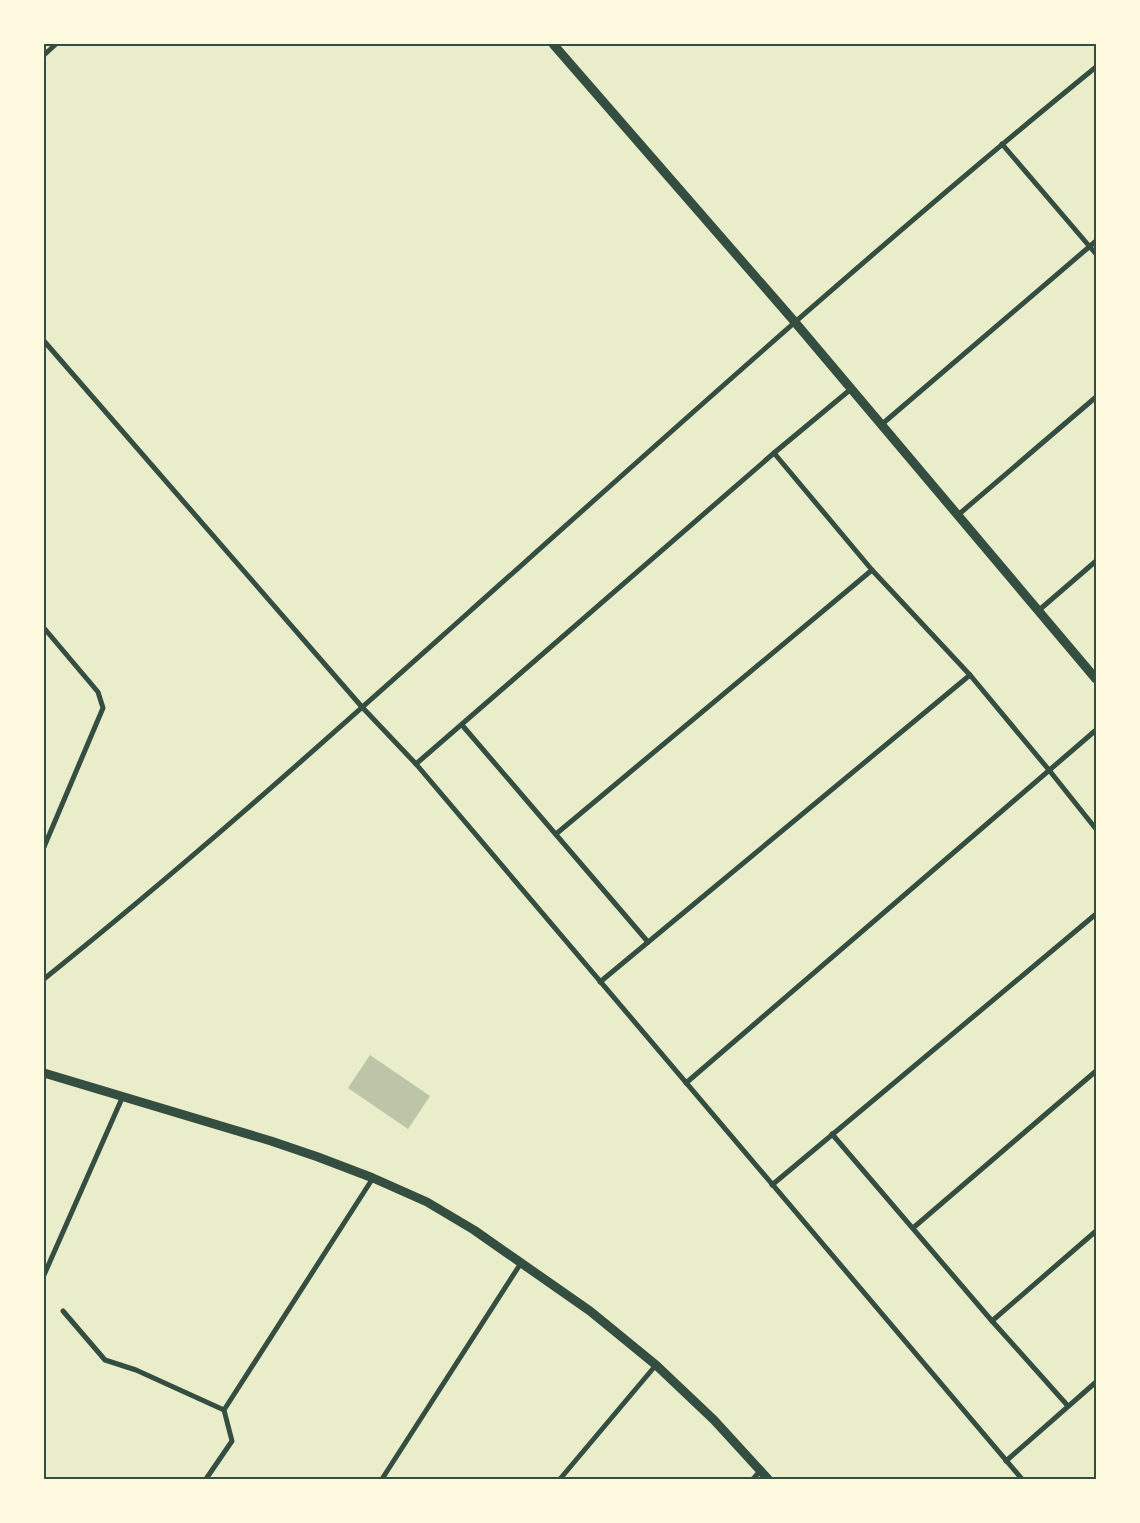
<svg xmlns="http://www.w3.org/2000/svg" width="1140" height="1523" font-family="Signika,sans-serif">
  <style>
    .building { fill: #bcc5a7 }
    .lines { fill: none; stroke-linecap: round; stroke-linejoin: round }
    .minor { stroke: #344e41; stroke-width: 5 }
    .tertiary { stroke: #344e41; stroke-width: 9 }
    .neatline { fill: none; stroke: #344e41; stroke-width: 2 }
  </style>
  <rect width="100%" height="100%" fill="#e9edc9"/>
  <!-- building -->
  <polygon class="building" points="370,1055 430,1096 408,1129 348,1088"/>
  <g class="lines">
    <!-- minor -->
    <g class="minor">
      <polyline points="44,55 56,44"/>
      <polyline points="1002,144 1096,254"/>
      <polyline points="44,341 362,707 416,764 1022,1479"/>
      <polyline points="881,425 1096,241"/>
      <polyline points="774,453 872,570 970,675 1049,770 1096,829"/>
      <polyline points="958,515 1096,397"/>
      <polyline points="1038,611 1096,561"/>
      <polyline points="44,628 98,692 103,708 44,847"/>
      <polyline points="462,725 648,942"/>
      <polyline points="416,764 774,453 851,389"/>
      <polyline points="556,834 872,570"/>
      <path d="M 44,979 C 190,862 329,737 468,613 C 675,428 881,242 1096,67"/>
      <polyline points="600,982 970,675"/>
      <polyline points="686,1083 1096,730"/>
      <polyline points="832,1134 992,1321 1068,1406"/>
      <polyline points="772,1185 1096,914"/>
      <polyline points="913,1228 1096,1071"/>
      <polyline points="44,1275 123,1096"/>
      <polyline points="63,1311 105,1360 136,1370 224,1410"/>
      <polyline points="992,1321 1096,1231"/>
      <polyline points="1006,1461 1096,1382"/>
      <polyline points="206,1479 232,1441 224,1410 373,1178"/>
      <polyline points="382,1479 521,1263"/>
      <polyline points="560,1479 656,1365"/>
      <polyline points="753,1479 761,1470"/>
    </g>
    <!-- tertiary -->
    <g class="tertiary">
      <polyline points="553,44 794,321 1096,679"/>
      <polyline points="44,1073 271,1141 318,1157 373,1178 427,1202 474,1230 590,1311 656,1365 714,1420 768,1479"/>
    </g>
  </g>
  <!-- border -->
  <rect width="1140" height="1523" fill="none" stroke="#fefae0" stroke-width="90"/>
  <rect x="45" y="45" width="1050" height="1433" class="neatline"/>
</svg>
